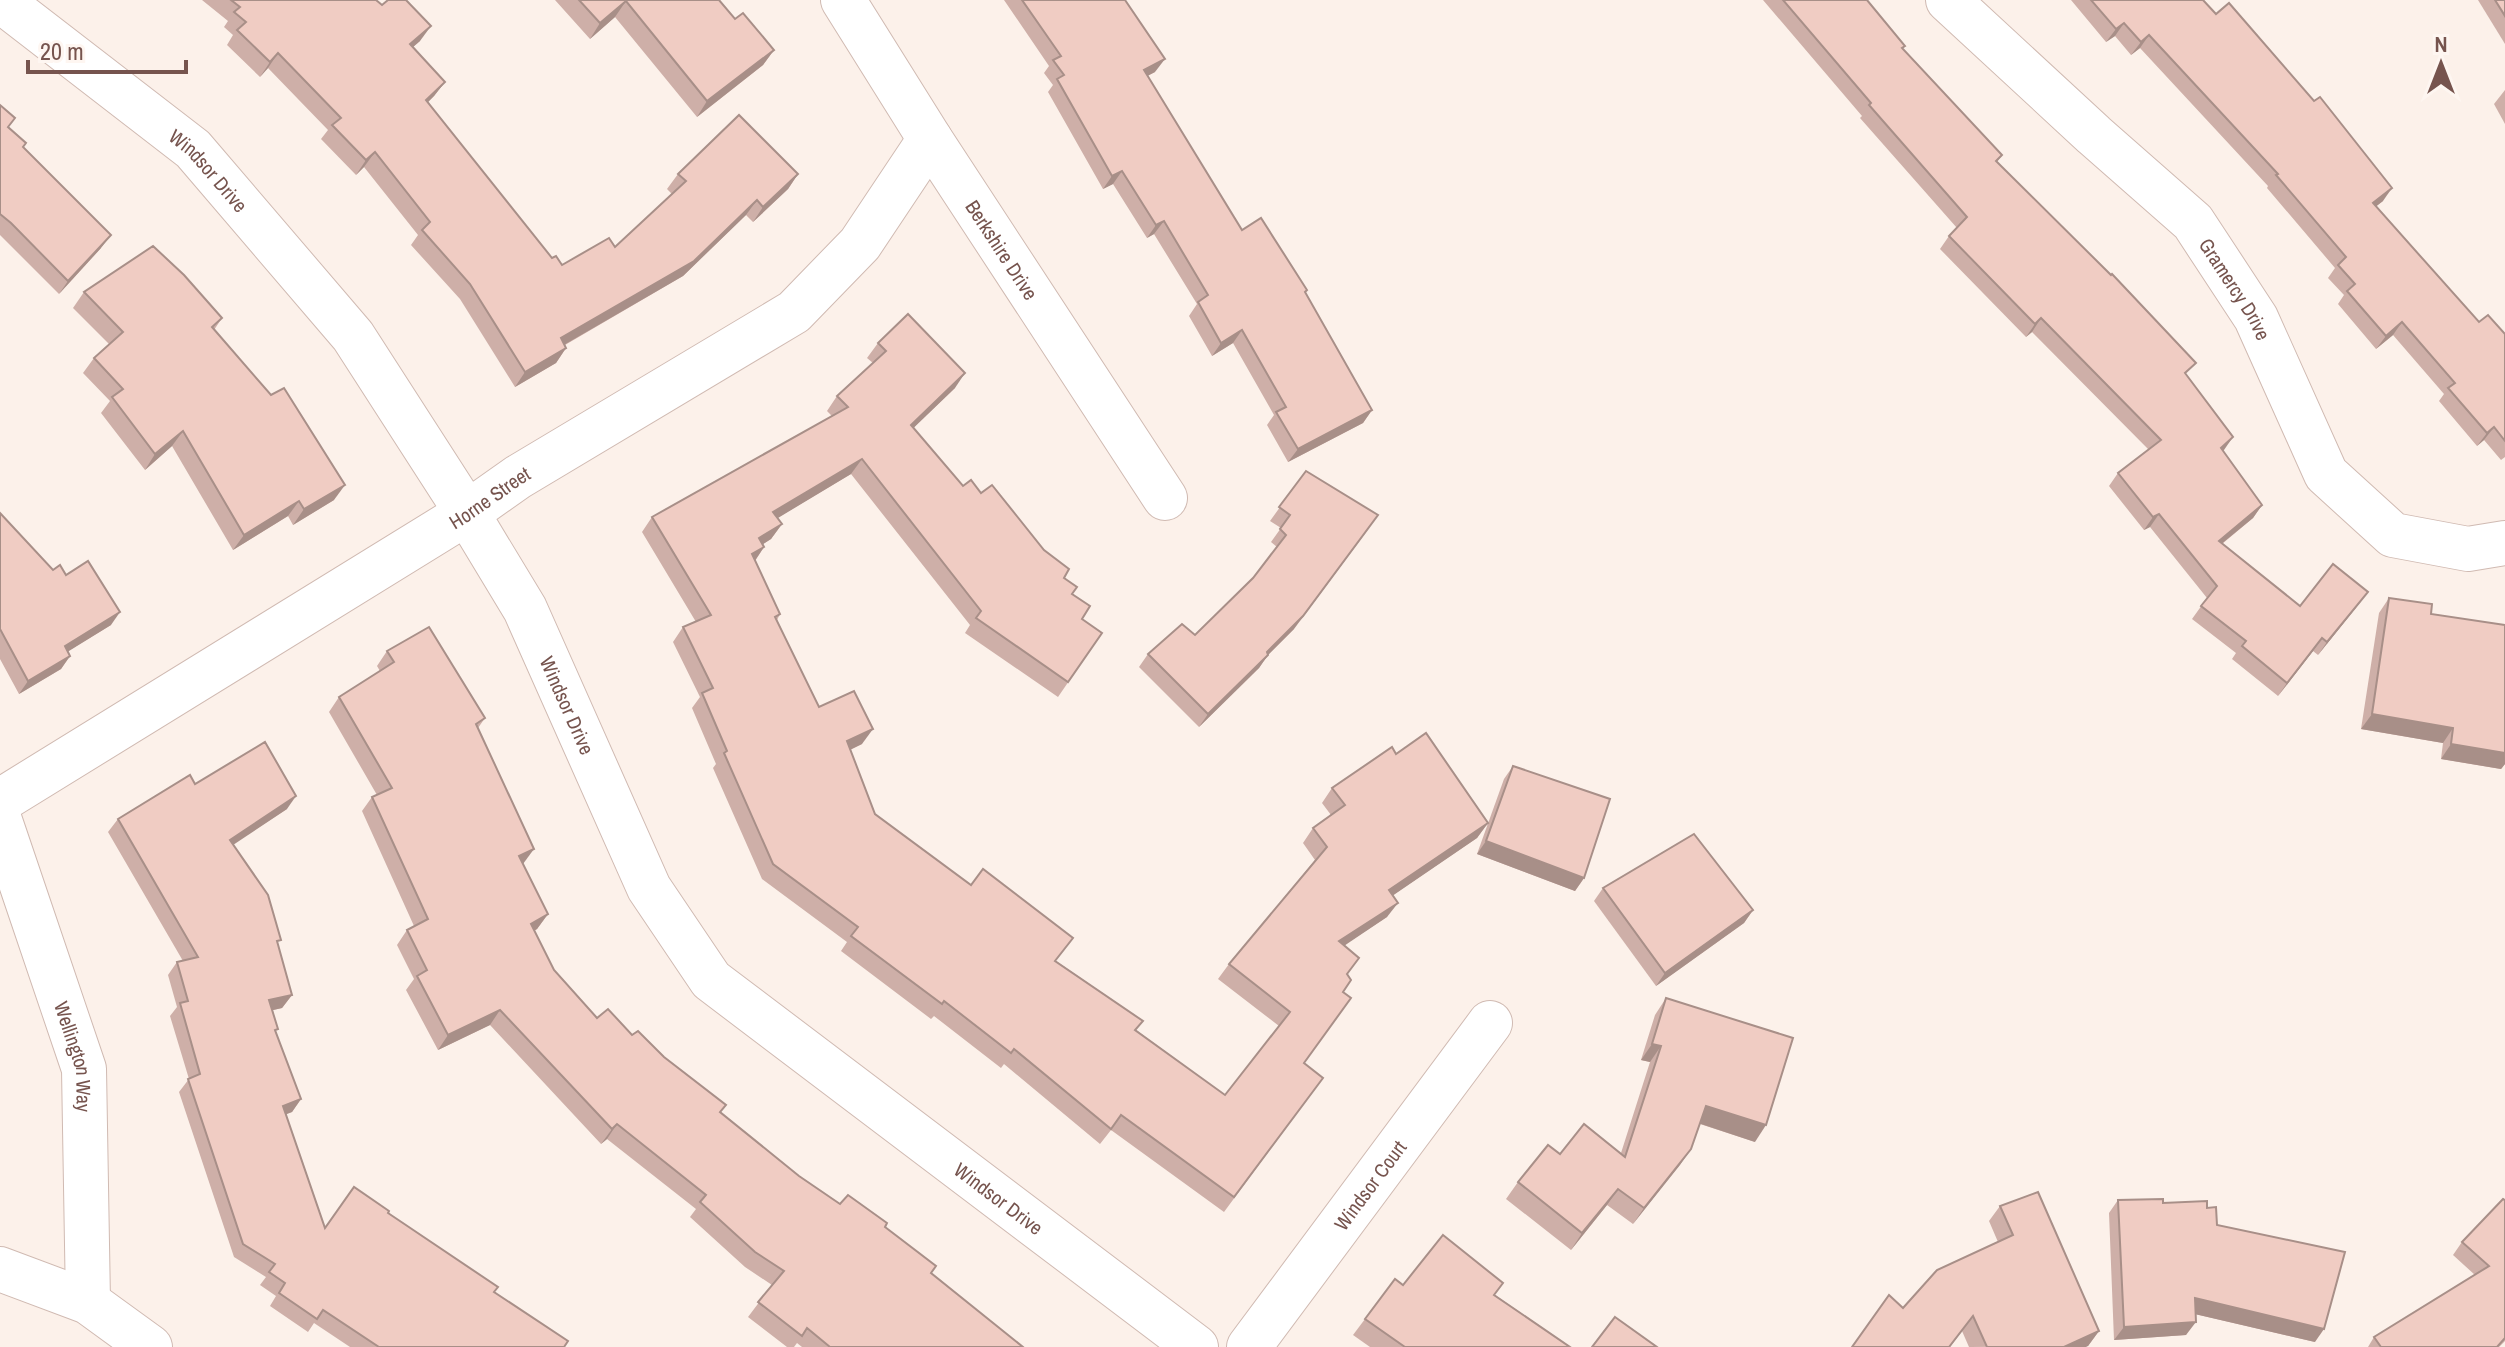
<svg xmlns="http://www.w3.org/2000/svg" width="2505" height="1347" font-family="'Archivo Narrow',sans-serif">
  <style>
    .lines { fill: none; stroke-linecap: round; stroke-linejoin: round }
    .minor-casing { stroke: #d0bab2; stroke-width: 46 }
    .minor { stroke: #fff; stroke-width: 44 }
    .wall { fill: #ceafa8 }
    .shaded-wall { fill: #a88f88 }
    .building { fill: #f0ccc3; stroke: #a88f88; stroke-width: 2 }
    .labels { text-anchor: middle; dominant-baseline: central; stroke-width: 6; stroke-linejoin: round; paint-order: stroke }
    .street-label { font-size: 20px; fill: #76544e; stroke: #fef6f1 }
  </style>
  <rect width="100%" height="100%" fill="#fcf1ea"/>
  <g class="lines">
    <!-- minor casing -->
    <g class="minor-casing">
      <g id="minor">
        <path id="s1" d="M 0,0 L 193,149 L 353,336 L 467,513 L 525,609 L 649,888 L 711,980 L 1196,1347"/>
        <path id="s2" d="M 843,0 L 930,139 L 1165,498"/>
        <path id="s3" d="M 1948,0 L 2094,135 L 2193,222 L 2256,318 L 2326,474 L 2393,535 L 2468,549 L 2505,543"/>
        <path id="s4" d="M 0,801 L 467,513 L 518,477 L 794,312 L 860,244 L 930,139"/>
        <path id="s5" d="M 0,821 L 84,1069 L 88,1302"/>
        <polyline points="0,1269 88,1302 150,1347"/>
        <path id="s6" d="M 1249,1347 L 1490,1023"/>
      </g>
    </g>
    <!-- minor -->
    <use href="#minor" class="minor"/>
  </g>
  <!-- wall -->
  <g class="wall">
    <polygon points="202,0 376,0 420,41 413,47 445,82 434,96 428,102 552,258 562,265 615,247 672,194 667,189 678,174 798,174 788,189 753,222 746,215 683,276 565,345 566,348 556,363 515,387 460,299 411,245 418,235 364,167 356,175 321,139 328,130 268,68 260,77 227,45 233,35 224,27 228,21"/>
    <polygon points="555,0 719,0 735,19 774,50 763,65 697,117 615,17 590,39"/>
    <polygon points="1004,0 1125,0 1155,72 1147,76 1242,230 1307,290 1305,293 1372,410 1363,423 1288,462 1267,425 1274,415 1233,343 1212,356 1189,316 1197,304 1154,234 1147,238 1113,184 1103,189 1048,92 1053,85 1044,73 1049,66"/>
    <polygon points="1763,0 1867,0 1905,46 1902,49 2002,155 1997,162 2187,376 2223,451 2262,505 2253,518 2222,544 2300,606 2358,605 2318,655 2313,651 2278,696 2232,659 2236,653 2192,619 2207,598 2150,527 2144,530 2109,486 2118,473 2149,450 2032,332 2026,337 1940,249 1949,236 1957,228 1860,118 1862,116"/>
    <polygon points="2071,0 2203,0 2383,201 2376,206 2479,322 2505,334 2505,457 2501,460 2484,440 2477,446 2439,401 2444,394 2393,335 2376,349 2338,304 2344,295 2328,278 2335,268 2267,188 2268,186 2140,48 2131,55 2115,36 2106,42"/>
    <polygon points="2478,0 2505,0 2505,44"/>
    <polygon points="2505,90 2505,124 2494,104"/>
    <polygon points="0,105 8,127 101,248 59,294 0,235"/>
    <polygon points="84,292 222,318 214,330 334,500 293,525 288,516 233,550 172,446 145,470 101,413 110,401 83,373 94,358 109,344 73,308"/>
    <polygon points="878,343 955,388 913,428 963,486 981,493 1064,578 1082,619 1102,633 1058,697 965,633 970,625 851,474 777,518 782,524 771,539 763,544 764,547 755,561 780,614 777,620 819,707 862,744 850,750 875,814 1056,961 1143,1021 1136,1030 1225,1095 1279,1026 1218,979 1229,964 1315,860 1303,843 1313,828 1331,815 1322,803 1332,788 1396,754 1488,823 1477,838 1393,895 1387,917 1344,945 1347,975 1343,992 1304,1064 1323,1078 1224,1212 1111,1130 1100,1144 1004,1064 1001,1068 934,1016 931,1019 841,951 847,942 762,879 713,768 716,764 692,708 700,697 673,642 683,627 696,622 642,532 652,517 832,416 827,411 837,396 873,363 867,358"/>
    <polygon points="1306,471 1294,629 1268,655 1259,668 1199,727 1139,667 1148,654 1195,635 1253,578 1277,547 1271,542 1281,528 1270,521"/>
    <polygon points="0,513 53,570 66,575 111,625 68,651 70,656 61,669 19,694 0,659"/>
    <polygon points="2389,598 2431,614 2505,625 2505,764 2501,769 2441,759 2443,743 2361,729 2379,613"/>
    <polygon points="387,651 485,718 478,728 523,864 548,914 537,929 534,931 554,970 597,1018 632,1035 721,1113 799,1176 840,1204 885,1227 931,1273 1023,1347 802,1347 797,1343 794,1347 787,1347 748,1317 772,1285 745,1267 690,1217 696,1209 607,1139 601,1144 490,1025 438,1050 406,990 414,979 397,945 407,930 414,926 362,811 372,797 377,795 329,712 339,697 380,671 377,666"/>
    <polygon points="1513,766 1584,878 1575,891 1477,854 1504,779"/>
    <polygon points="195,784 287,809 233,844 278,945 292,995 282,1008 273,1010 276,1033 301,1099 292,1112 286,1114 325,1228 388,1213 494,1292 564,1347 350,1347 314,1323 308,1332 270,1306 276,1296 260,1285 266,1277 234,1257 179,1092 189,1079 170,1016 177,1007 168,975 177,962 183,961 108,832 118,819"/>
    <polygon points="1603,888 1753,910 1744,923 1656,986 1594,901"/>
    <polygon points="1666,998 1755,1142 1700,1124 1691,1149 1633,1224 1607,1205 1571,1250 1506,1199 1518,1182 1560,1154 1621,1153 1650,1062 1641,1060 1655,1015"/>
    <polygon points="2118,1200 2207,1208 2217,1225 2315,1342 2195,1314 2186,1335 2114,1340 2109,1213"/>
    <polygon points="2505,1200 2505,1341 2499,1347 2368,1347 2374,1337 2475,1275 2453,1255 2462,1242"/>
    <polygon points="2000,1206 2099,1331 2088,1346 1969,1347 1962,1331 1950,1347 1852,1347 1903,1308 1998,1242 1989,1221"/>
    <polygon points="1403,1285 1495,1295 1570,1347 1370,1347 1353,1335 1365,1319"/>
  </g>
  <!-- shaded-wall -->
  <g class="shaded-wall">
    <polygon points="626,1 615,17 590,39 600,23"/>
    <polygon points="2124,23 2115,36 2106,42 2116,29"/>
    <polygon points="431,26 420,41 399,59 410,44"/>
    <polygon points="2149,35 2140,48 2131,55 2141,42"/>
    <polygon points="774,50 763,65 697,117 707,101"/>
    <polygon points="278,53 268,68 260,77 270,62"/>
    <polygon points="1165,59 1155,72 1134,83 1144,70"/>
    <polygon points="445,82 434,96 416,114 426,100"/>
    <polygon points="375,152 364,167 356,175 366,160"/>
    <polygon points="1122,171 1113,184 1103,189 1112,176"/>
    <polygon points="798,174 788,189 753,222 763,207"/>
    <polygon points="2392,188 2383,201 2364,216 2373,203"/>
    <polygon points="757,200 746,215 683,276 550,353 561,338"/>
    <polygon points="1164,221 1154,234 1147,238 1156,225"/>
    <polygon points="111,235 101,248 59,294 68,281"/>
    <polygon points="2041,318 2032,332 2026,337 2035,324"/>
    <polygon points="2402,322 2393,335 2376,349 2386,336"/>
    <polygon points="1242,330 1233,343 1212,356 1221,343"/>
    <polygon points="566,348 556,363 515,387 525,372"/>
    <polygon points="965,373 955,388 901,440 911,425"/>
    <polygon points="1372,410 1363,423 1288,462 1298,449"/>
    <polygon points="2494,427 2484,440 2477,446 2487,433"/>
    <polygon points="183,431 172,446 145,470 155,454"/>
    <polygon points="2233,437 2224,450 2212,461 2221,448"/>
    <polygon points="862,459 851,474 763,527 773,512"/>
    <polygon points="345,485 334,500 293,525 304,509"/>
    <polygon points="299,501 288,516 233,550 244,535"/>
    <polygon points="2262,505 2253,518 2209,554 2219,541"/>
    <polygon points="2159,514 2150,527 2144,530 2153,517"/>
    <polygon points="782,524 771,539 749,553 759,538"/>
    <polygon points="1369,528 1294,629 1258,665 1267,652"/>
    <polygon points="764,547 754,562 752,554"/>
    <polygon points="2368,592 2358,605 2318,655 2327,642"/>
    <polygon points="120,612 111,625 56,659 65,646"/>
    <polygon points="2322,638 2313,651 2278,696 2287,683"/>
    <polygon points="1268,655 1259,668 1199,727 1208,714"/>
    <polygon points="70,656 61,669 19,694 28,681"/>
    <polygon points="2372,714 2453,728 2443,743 2361,729"/>
    <polygon points="873,729 862,744 837,756 847,741"/>
    <polygon points="2451,744 2505,752 2505,764 2501,769 2441,759"/>
    <polygon points="296,796 287,809 221,853 230,840"/>
    <polygon points="1488,823 1477,838 1379,905 1389,890"/>
    <polygon points="1486,841 1584,878 1575,891 1477,854"/>
    <polygon points="534,849 523,864 519,856"/>
    <polygon points="1398,903 1387,917 1329,956 1339,941"/>
    <polygon points="1753,910 1744,923 1656,986 1665,973"/>
    <polygon points="548,914 537,929 521,938 531,924"/>
    <polygon points="292,995 282,1008 260,1013 269,1000"/>
    <polygon points="500,1010 490,1025 438,1050 448,1035"/>
    <polygon points="1652,1044 1661,1046 1650,1062 1641,1060"/>
    <polygon points="301,1099 292,1112 274,1119 283,1106"/>
    <polygon points="1706,1106 1766,1125 1755,1142 1695,1122"/>
    <polygon points="617,1124 607,1139 601,1144 612,1129"/>
    <polygon points="1691,1149 1680,1165 1633,1224 1644,1208"/>
    <polygon points="1618,1189 1607,1205 1571,1250 1582,1233"/>
    <polygon points="2195,1298 2324,1329 2315,1342 2186,1312"/>
    <polygon points="2196,1322 2186,1335 2114,1340 2124,1327"/>
    <polygon points="2099,1331 2088,1346 2086,1347 2064,1347"/>
  </g>
  <!-- building -->
  <g class="building">
    <polygon points="231,0 376,0 382,5 388,0 406,0 431,26 410,44 445,82 426,100 552,258 556,256 562,265 609,238 615,247 686,181 678,174 739,115 798,174 763,207 757,200 694,261 561,338 566,348 525,372 470,284 422,230 430,222 375,152 366,160 332,125 341,118 278,53 270,62 237,30 246,22 234,12 240,7"/>
    <polygon points="579,0 719,0 735,19 743,13 774,50 707,101 626,1 600,23"/>
    <polygon points="1022,0 1125,0 1165,59 1144,70 1242,230 1261,218 1307,290 1305,292 1372,410 1298,449 1276,412 1286,407 1242,330 1221,343 1198,302 1208,295 1164,221 1156,225 1122,171 1112,176 1057,79 1064,75 1053,60 1061,56"/>
    <polygon points="1783,0 1867,0 1905,46 1902,48 2002,155 1996,161 2111,275 2112,274 2196,363 2185,373 2233,437 2221,448 2262,505 2219,541 2300,606 2333,564 2368,592 2327,642 2322,638 2287,683 2242,646 2246,641 2201,606 2217,586 2159,514 2153,517 2118,473 2161,440 2041,318 2035,324 1949,236 1967,217 1869,105 1871,103"/>
    <polygon points="2091,0 2203,0 2216,14 2229,3 2314,101 2320,97 2392,188 2373,203 2479,322 2488,315 2505,334 2505,441 2494,427 2487,433 2448,388 2455,383 2402,322 2386,336 2347,291 2355,284 2338,265 2346,257 2276,175 2278,174 2149,35 2141,42 2124,23 2116,29"/>
    <polygon points="2495,0 2505,0 2505,16"/>
    <polygon points="0,105 15,118 8,127 26,143 23,147 111,235 68,281 11,223 0,214"/>
    <polygon points="153,246 184,275 222,318 212,327 271,395 284,388 345,485 304,509 299,501 244,535 183,431 155,454 112,397 123,389 94,358 123,332 84,292"/>
    <polygon points="908,314 965,373 911,425 963,486 971,480 981,493 992,485 1044,550 1069,569 1064,578 1077,587 1072,594 1090,606 1082,619 1102,633 1068,682 976,618 981,611 862,459 773,512 782,524 759,538 764,547 752,554 780,614 775,617 819,707 854,691 873,729 847,741 875,814 971,885 983,869 1073,938 1055,961 1143,1021 1135,1030 1225,1095 1290,1012 1229,964 1327,847 1313,828 1345,805 1332,788 1392,747 1396,754 1426,733 1488,823 1389,890 1398,903 1339,941 1359,958 1347,974 1351,980 1343,992 1351,998 1304,1063 1323,1078 1234,1197 1121,1115 1111,1129 1014,1049 1011,1053 944,1001 942,1004 851,936 858,927 773,864 724,753 727,751 702,693 713,688 683,627 711,615 652,517 848,407 837,396 886,351 878,343"/>
    <polygon points="1306,471 1378,515 1303,616 1267,652 1268,655 1208,714 1148,654 1182,624 1195,635 1253,578 1286,535 1280,529 1290,515 1279,507"/>
    <polygon points="0,513 53,570 60,565 66,575 88,561 120,612 65,646 70,656 28,681 0,629"/>
    <polygon points="2389,598 2432,604 2431,614 2505,625 2505,753 2451,744 2453,728 2372,714"/>
    <polygon points="429,627 485,718 476,724 534,849 519,856 548,914 531,924 554,970 597,1018 608,1009 632,1035 638,1031 664,1057 726,1105 720,1112 799,1176 840,1204 848,1195 887,1223 885,1227 936,1266 931,1273 1023,1347 830,1347 807,1328 802,1336 758,1302 784,1271 755,1252 700,1202 706,1195 617,1124 612,1129 500,1010 448,1035 417,976 427,970 407,930 428,919 372,797 392,788 339,697 394,662 387,651"/>
    <polygon points="265,742 296,796 230,840 268,895 281,940 277,941 292,995 269,1000 278,1029 275,1030 301,1099 283,1106 325,1228 354,1187 389,1211 388,1213 498,1287 494,1292 568,1341 564,1347 379,1347 323,1310 317,1319 279,1293 285,1283 269,1272 275,1264 243,1244 188,1079 200,1074 180,1003 188,1001 177,962 198,957 118,819 190,775 195,784"/>
    <polygon points="1513,766 1610,799 1584,878 1486,841"/>
    <polygon points="1694,834 1753,910 1665,973 1603,888"/>
    <polygon points="1666,998 1793,1038 1766,1125 1706,1106 1691,1149 1644,1208 1618,1189 1582,1233 1518,1182 1548,1145 1560,1154 1584,1124 1625,1157 1661,1046 1652,1044"/>
    <polygon points="2038,1192 2099,1331 2064,1347 1987,1347 1973,1316 1949,1347 1852,1347 1889,1295 1903,1308 1937,1270 2013,1235 2000,1206"/>
    <polygon points="2163,1199 2163,1203 2207,1201 2207,1208 2216,1207 2217,1225 2345,1252 2324,1329 2195,1298 2196,1322 2124,1327 2118,1200"/>
    <polygon points="2503,1199 2505,1200 2505,1338 2497,1347 2381,1347 2374,1337 2489,1266 2462,1242"/>
    <polygon points="1443,1235 1503,1283 1494,1295 1570,1347 1405,1347 1365,1319 1395,1279 1403,1285"/>
    <polygon points="1615,1317 1657,1347 1592,1347"/>
  </g>
  <g class="labels">
    <!-- street labels -->
    <g class="street-label">
      <text stroke="none"><textPath href="#s1" startOffset="270">Windsor Drive</textPath></text>
      <text stroke="none"><textPath href="#s2" startOffset="296">Berkshire Drive</textPath></text>
      <text stroke="none"><textPath href="#s3" startOffset="410">Gramercy Drive</textPath></text>
      <text stroke="none"><textPath href="#s4" startOffset="576">Horne Street</textPath></text>
      <text stroke="none"><textPath href="#s1" startOffset="918">Windsor Drive</textPath></text>
      <text stroke="none"><textPath href="#s5" startOffset="248">Wellington Way</textPath></text>
      <text stroke="none"><textPath href="#s6" startOffset="202">Windsor Court</textPath></text>
      <text stroke="none"><textPath href="#s1" startOffset="1590">Windsor Drive</textPath></text>
    </g>
  </g>
  <!-- north arrow -->
  <g transform="translate(2441 64)" stroke="#fef6f1" stroke-width="6" paint-order="stroke">
  <path d="M0-6L14 30L0 20L-14 30Z" fill="#76544e"/>
  <text y="-12" font-size="22" font-weight="bold" text-anchor="middle" fill="#76544e">N</text>
  </g>
  <!-- scale -->
  <path d="M28 60v12h158v-12" fill="none" stroke="#76544e" stroke-width="4"/>
  <text x="40" y="60" font-size="24" fill="#76544e" stroke="#fef6f1" stroke-width="6" paint-order="stroke">20 m</text>
</svg>
